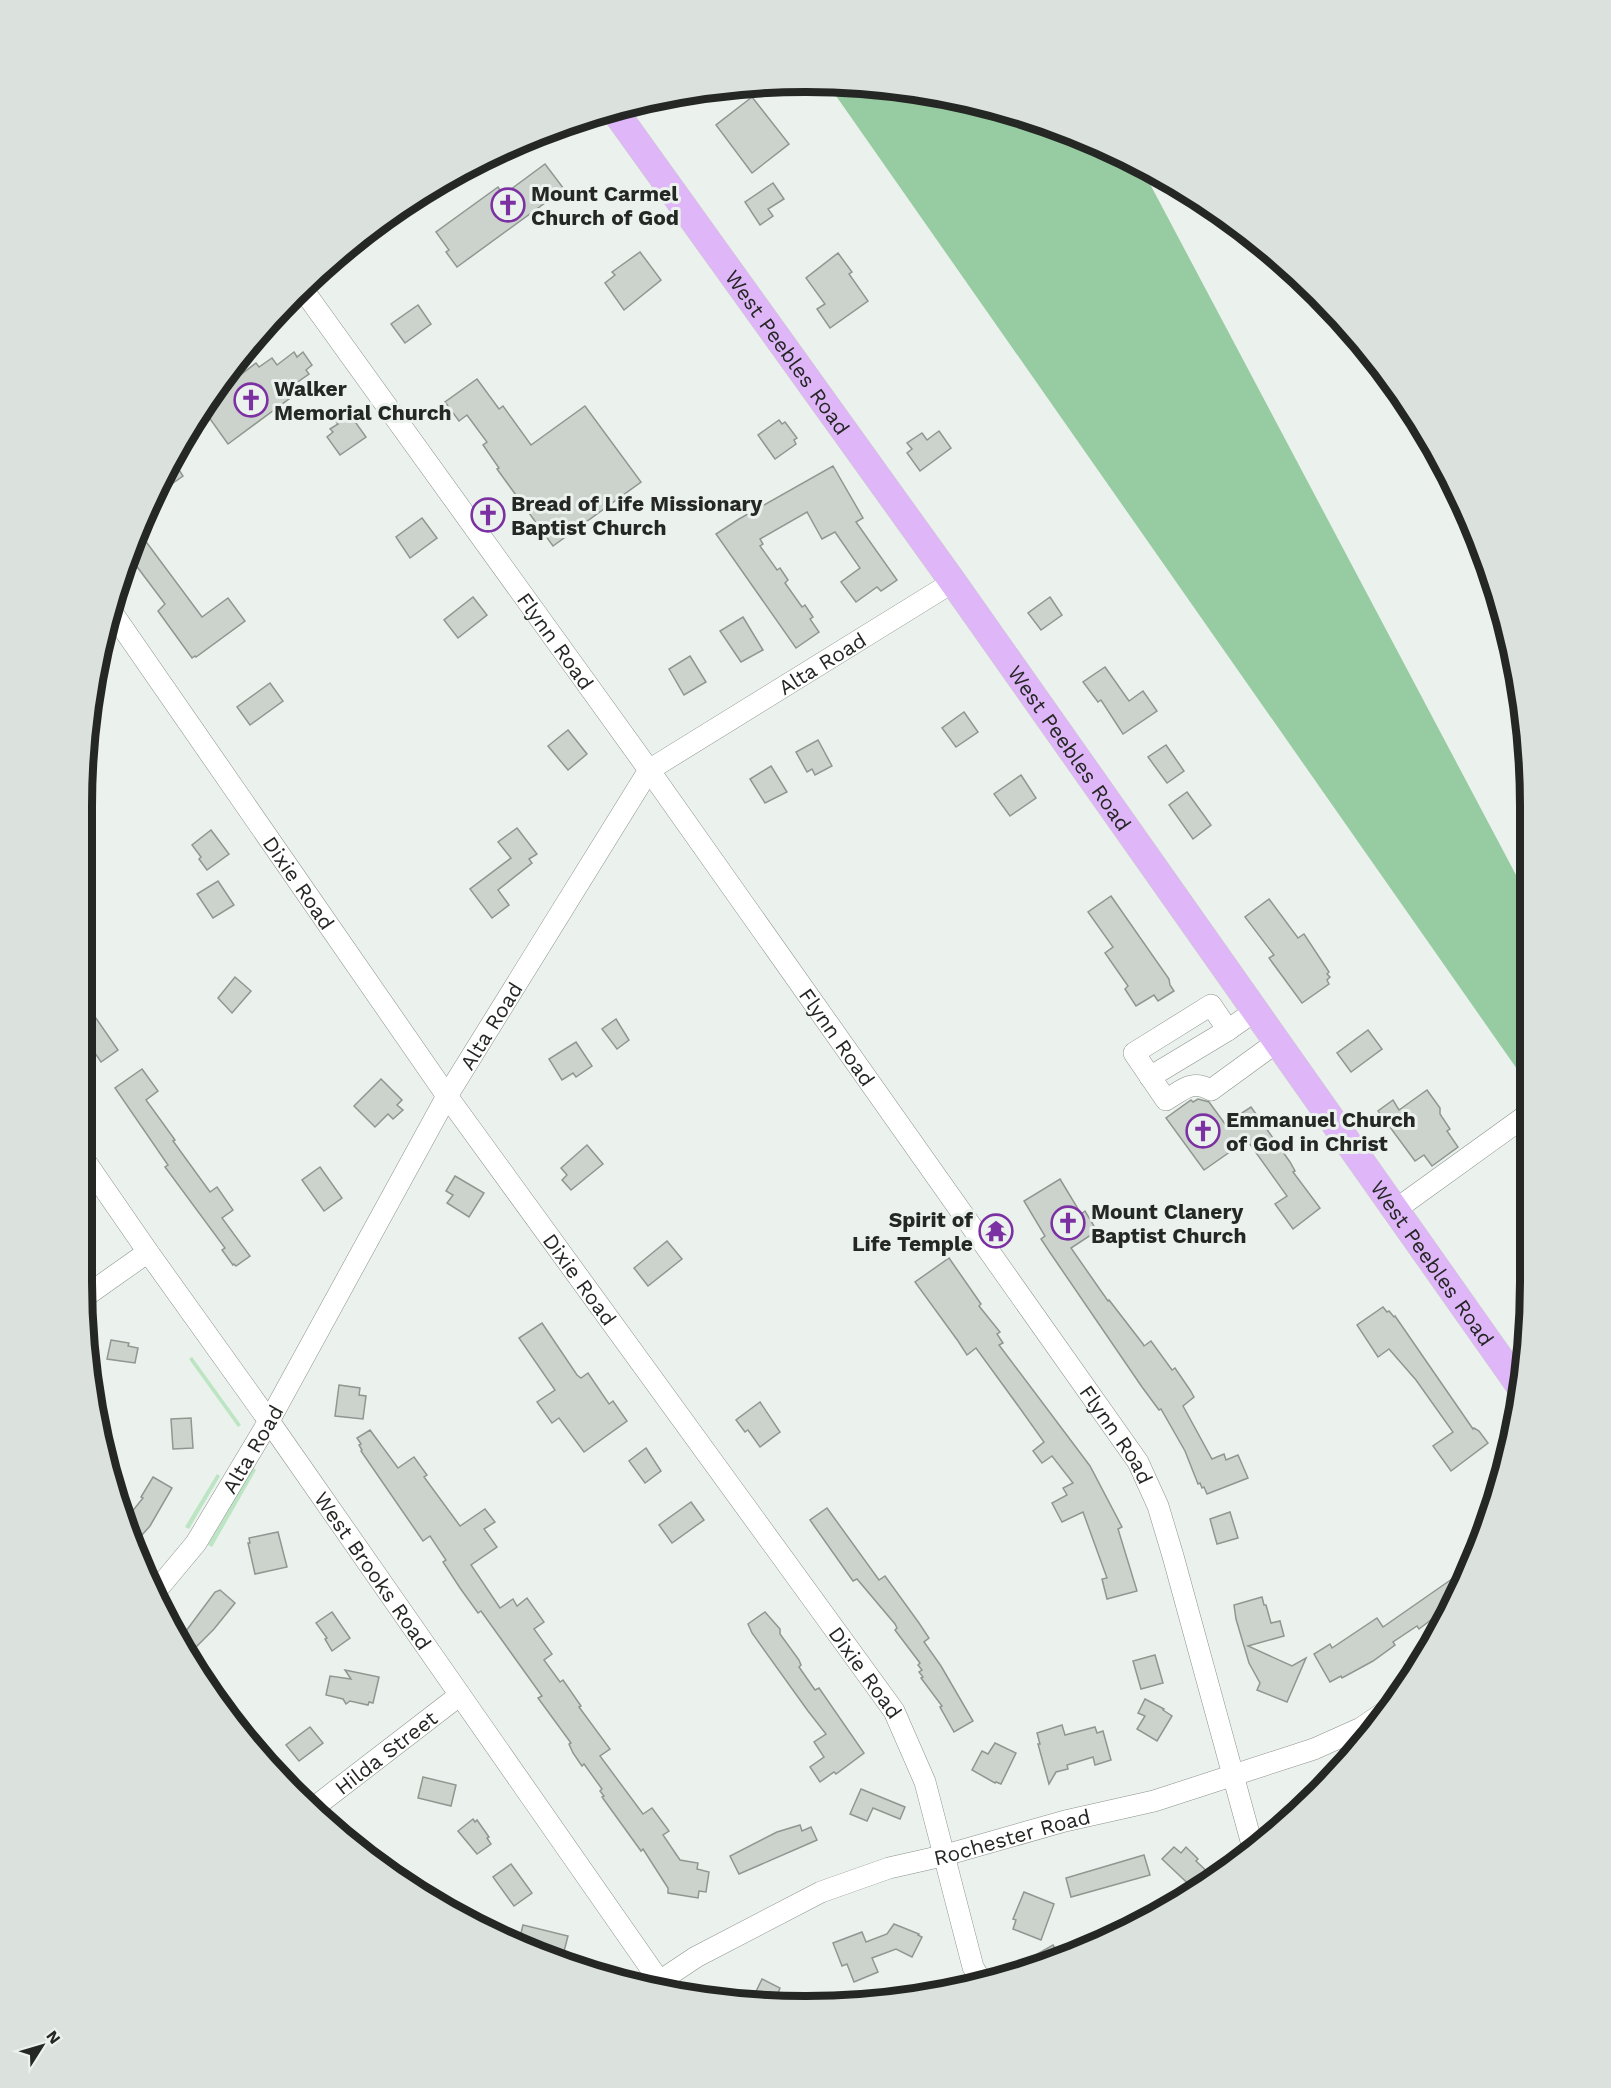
<svg xmlns="http://www.w3.org/2000/svg" width="1611" height="2088" font-family="'Work Sans',sans-serif">
  <style>
    .green { fill: #bbe5c3 }
    .forest { fill: #97cca2 }
    .building { fill: #ccd3cd; stroke: #909791; stroke-width: 1.5 }
    .lines { fill: none; stroke-linecap: round; stroke-linejoin: round }
    .minor-casing { stroke: #8b928c; stroke-width: 22 }
    .major-casing { stroke: #cbcbcb; stroke-width: 28 }
    .minor { stroke: #fff; stroke-width: 21 }
    .major { stroke: #dfb6f8; stroke-width: 27 }
    .labels { text-anchor: middle; dominant-baseline: central; stroke-width: 6; stroke-linejoin: round; paint-order: stroke }
    .poi-label { font-size: 21px; font-weight: bold; fill: #252725; stroke: #ebf1ec; text-anchor: start }
    .street-label { font-size: 21px; fill: #252725; stroke: #ebf1ec }
    .rim { fill: none; stroke: #252725; stroke-width: 8 }
  </style>
  <rect width="100%" height="100%" fill="#ebf1ec"/>
  <!-- green -->
  <g class="green">
    <polygon points="192,1357 241,1425 238,1427 189,1359"/>
    <polygon points="253,1468 256,1470 212,1547 208,1545"/>
    <polygon points="217,1474 220,1476 189,1529 185,1527"/>
  </g>
  <!-- forest -->
  <polygon class="forest" points="827,83 947,95 1083,136 1141,167 1524,890 1524,1079"/>
  <!-- building -->
  <g class="building">
    <polygon points="752,97 789,144 752,173 716,125"/>
    <polygon points="545,164 564,189 457,267 446,252 449,250 436,232 498,187 503,195"/>
    <polygon points="773,183 784,199 768,209 773,216 760,225 745,202"/>
    <polygon points="640,252 661,280 624,310 605,283 615,275 612,272"/>
    <polygon points="838,253 852,272 849,274 868,301 830,328 817,309 825,304 806,278"/>
    <polygon points="418,305 431,324 405,343 391,324"/>
    <polygon points="294,352 297,357 303,352 312,365 306,370 309,374 292,386 297,393 228,444 203,409 205,406 232,386 230,383 256,363 259,367 272,358 277,365"/>
    <polygon points="477,379 499,409 503,406 531,445 585,406 641,482 553,546 497,469 499,468 483,445 487,442 467,415 459,421 445,402"/>
    <polygon points="346,409 366,437 340,455 327,437 333,432 330,429 338,424 333,418"/>
    <polygon points="779,420 782,424 785,422 797,438 794,440 796,444 775,459 758,435"/>
    <polygon points="939,431 951,448 920,471 907,453 912,449 907,443 922,433 927,440"/>
    <polygon points="172,459 183,476 150,499 156,485"/>
    <polygon points="833,466 863,518 856,522 897,580 881,591 877,587 856,602 841,582 860,568 835,532 822,539 807,512 760,539 763,544 760,546 777,570 780,568 788,580 785,583 802,607 805,605 813,617 810,619 819,632 796,648 716,534 739,519"/>
    <polygon points="422,518 437,538 410,558 396,537"/>
    <polygon points="144,539 202,617 228,598 245,621 196,657 195,656 192,658 158,611 165,604 129,556 132,547"/>
    <polygon points="473,597 487,615 458,638 444,620"/>
    <polygon points="1050,597 1062,615 1041,630 1028,613"/>
    <polygon points="743,617 763,650 741,662 720,631"/>
    <polygon points="690,656 706,682 684,695 669,669"/>
    <polygon points="1105,667 1129,701 1143,691 1157,711 1123,734 1101,700 1098,702 1083,682"/>
    <polygon points="270,683 283,701 250,725 237,707"/>
    <polygon points="964,712 978,732 956,747 942,728"/>
    <polygon points="568,730 587,754 568,770 548,746"/>
    <polygon points="818,740 832,766 815,775 812,769 807,772 796,752"/>
    <polygon points="1166,745 1184,771 1167,783 1148,757"/>
    <polygon points="771,766 787,792 765,803 750,779"/>
    <polygon points="1021,775 1036,798 1010,816 994,794"/>
    <polygon points="1187,792 1211,825 1193,839 1169,805"/>
    <polygon points="517,828 537,854 529,859 532,863 498,890 509,905 492,918 470,889 511,858 498,842"/>
    <polygon points="211,830 229,854 207,870 199,859 201,857 192,845"/>
    <polygon points="218,881 234,905 213,918 197,894"/>
    <polygon points="1111,896 1169,979 1170,985 1174,991 1158,1001 1154,995 1136,1006 1125,989 1128,986 1105,953 1113,947 1088,912"/>
    <polygon points="1269,899 1298,938 1304,934 1329,972 1327,974 1330,977 1327,980 1329,984 1302,1003 1269,958 1274,955 1245,917"/>
    <polygon points="235,977 251,991 232,1013 218,998"/>
    <polygon points="82,998 118,1050 101,1062 82,1034"/>
    <polygon points="616,1019 629,1040 617,1049 602,1029"/>
    <polygon points="1368,1030 1382,1049 1351,1072 1337,1053"/>
    <polygon points="576,1042 592,1066 576,1077 573,1073 562,1080 549,1059"/>
    <polygon points="142,1069 158,1091 146,1100 175,1140 173,1141 210,1192 217,1187 233,1210 222,1218 250,1256 236,1266 234,1264 233,1265 222,1250 225,1248 165,1167 168,1165 115,1088"/>
    <polygon points="381,1079 402,1100 397,1105 403,1110 393,1119 388,1114 375,1127 354,1106"/>
    <polygon points="1427,1090 1440,1108 1440,1114 1450,1129 1447,1131 1458,1147 1432,1166 1424,1155 1415,1161 1378,1111 1393,1100 1399,1110"/>
    <polygon points="1198,1099 1209,1102 1225,1124 1251,1107 1290,1162 1295,1171 1293,1172 1320,1208 1293,1229 1275,1204 1287,1196 1247,1140 1204,1170 1166,1118 1191,1100 1193,1102"/>
    <polygon points="587,1145 603,1164 571,1190 562,1180 567,1175 561,1168"/>
    <polygon points="320,1167 342,1198 324,1211 302,1180"/>
    <polygon points="455,1176 484,1193 469,1217 447,1203 453,1195 446,1191"/>
    <polygon points="1060,1179 1081,1214 1085,1211 1097,1231 1071,1248 1108,1301 1109,1300 1143,1344 1144,1346 1151,1341 1172,1370 1175,1368 1190,1390 1194,1397 1183,1406 1212,1459 1224,1454 1226,1460 1238,1455 1248,1478 1207,1494 1204,1487 1202,1488 1200,1483 1198,1484 1185,1451 1161,1409 1159,1410 1142,1387 1051,1254 1041,1239 1045,1236 1024,1201"/>
    <polygon points="667,1241 682,1259 648,1286 634,1268"/>
    <polygon points="949,1258 981,1304 979,1306 1000,1332 997,1334 1003,1343 999,1345 1090,1466 1122,1527 1118,1529 1137,1591 1107,1599 1102,1579 1107,1578 1083,1512 1062,1522 1052,1503 1067,1495 1063,1488 1073,1483 1052,1456 1042,1463 1033,1451 1044,1442 1019,1407 976,1348 967,1355 958,1341 915,1282"/>
    <polygon points="1383,1307 1387,1312 1389,1311 1394,1317 1395,1316 1473,1429 1474,1428 1479,1431 1488,1443 1451,1471 1433,1446 1453,1432 1416,1380 1389,1349 1378,1357 1357,1325"/>
    <polygon points="542,1323 577,1375 581,1378 588,1373 609,1404 613,1401 627,1421 584,1452 559,1418 552,1423 537,1402 555,1390 519,1338"/>
    <polygon points="111,1340 129,1343 128,1346 138,1348 135,1363 107,1359"/>
    <polygon points="339,1385 360,1388 359,1395 366,1396 363,1419 335,1416"/>
    <polygon points="760,1402 780,1432 760,1447 748,1430 745,1432 736,1420"/>
    <polygon points="191,1418 193,1448 173,1449 171,1419"/>
    <polygon points="370,1430 398,1468 414,1457 427,1475 424,1477 460,1526 485,1509 495,1522 484,1529 497,1547 471,1565 500,1608 513,1599 517,1606 527,1598 544,1622 534,1629 552,1654 544,1660 560,1682 563,1680 581,1706 579,1707 610,1749 600,1756 643,1814 652,1808 669,1831 663,1835 680,1860 698,1863 697,1869 709,1872 706,1892 699,1891 698,1898 668,1893 668,1888 643,1849 641,1851 602,1797 604,1796 600,1791 602,1789 584,1764 582,1766 573,1753 569,1744 571,1743 538,1698 542,1696 481,1611 478,1613 460,1588 443,1562 446,1560 430,1536 423,1541 361,1451 362,1450 359,1445 361,1444 357,1438"/>
    <polygon points="646,1448 661,1471 645,1483 629,1461"/>
    <polygon points="153,1477 172,1488 150,1526 141,1536 139,1535 135,1540 126,1519 143,1498 141,1497"/>
    <polygon points="691,1502 704,1520 672,1543 659,1525"/>
    <polygon points="827,1508 879,1580 885,1576 919,1623 929,1638 924,1642 941,1666 973,1721 954,1732 940,1707 942,1706 921,1678 923,1677 919,1672 922,1670 918,1665 920,1663 895,1630 897,1628 895,1624 857,1579 853,1581 810,1520"/>
    <polygon points="1230,1512 1238,1538 1217,1544 1210,1519"/>
    <polygon points="278,1532 287,1567 255,1574 248,1543 250,1543 249,1538"/>
    <polygon points="1472,1565 1446,1613 1444,1610 1419,1629 1417,1626 1393,1642 1395,1645 1373,1661 1342,1678 1341,1676 1330,1682 1314,1654 1330,1644 1332,1648 1377,1618 1383,1627"/>
    <polygon points="220,1590 235,1603 214,1629 187,1656 176,1639 185,1629 186,1631 215,1592"/>
    <polygon points="1262,1597 1264,1605 1266,1605 1271,1623 1280,1621 1284,1636 1248,1646 1292,1666 1306,1658 1287,1702 1257,1690 1260,1683 1249,1663 1236,1619 1234,1605"/>
    <polygon points="332,1612 350,1638 332,1651 325,1639 327,1638 316,1623"/>
    <polygon points="765,1612 780,1629 780,1634 799,1660 801,1665 799,1667 815,1690 819,1688 864,1753 836,1774 834,1772 820,1782 810,1767 824,1757 814,1742 826,1734 808,1711 752,1633 748,1624"/>
    <polygon points="1155,1655 1163,1683 1141,1689 1133,1661"/>
    <polygon points="345,1670 379,1677 373,1703 369,1702 368,1705 350,1701 346,1704 343,1699 326,1695 330,1676 351,1679"/>
    <polygon points="1145,1699 1164,1709 1163,1710 1172,1716 1157,1741 1137,1729 1145,1716 1138,1713"/>
    <polygon points="1062,1725 1065,1735 1095,1727 1097,1733 1103,1731 1111,1760 1095,1765 1093,1757 1067,1765 1068,1769 1056,1772 1049,1784 1038,1744 1040,1744 1037,1733"/>
    <polygon points="310,1727 323,1743 299,1761 286,1745"/>
    <polygon points="995,1743 1016,1753 1001,1784 996,1782 995,1783 972,1770 982,1751 988,1754"/>
    <polygon points="423,1777 456,1785 451,1806 418,1798"/>
    <polygon points="861,1789 905,1807 900,1819 873,1808 867,1821 850,1814"/>
    <polygon points="473,1819 475,1822 477,1820 489,1837 487,1838 491,1844 477,1854 458,1831"/>
    <polygon points="800,1825 802,1831 811,1827 817,1840 739,1874 730,1856 777,1832"/>
    <polygon points="1174,1847 1181,1853 1186,1847 1198,1859 1196,1861 1213,1877 1205,1887 1196,1891 1162,1859"/>
    <polygon points="1144,1855 1150,1875 1071,1897 1066,1878"/>
    <polygon points="511,1864 532,1893 514,1906 493,1877"/>
    <polygon points="1024,1892 1054,1904 1041,1940 1013,1929 1016,1920 1013,1919"/>
    <polygon points="894,1924 919,1934 918,1935 922,1937 912,1957 896,1949 872,1958 878,1972 854,1982 847,1964 842,1966 833,1943 862,1932 866,1942 887,1934"/>
    <polygon points="523,1925 568,1936 562,1959 519,1941"/>
    <polygon points="1053,1945 1060,1957 1053,1962 1014,1975 1011,1969"/>
    <polygon points="762,1979 780,1988 774,2003 752,2000"/>
  </g>
  <g class="lines">
    <!-- minor casing -->
    <g class="minor-casing">
      <g id="minor">
        <path id="s1" d="M 301,287 L 649,770 L 1138,1462 L 1158,1506 L 1173,1556 L 1253,1848"/>
        <path id="s2" d="M 109,608 L 447,1096 L 894,1711 L 925,1782 L 973,1967 L 983,1984"/>
        <path d="M 1228,1030 L 1211,1005 L 1134,1053 L 1166,1100 C 1183,1090 1191,1079 1211,1090 L 1277,1042"/>
        <polyline points="1150,1077 1228,1030 1255,1011"/>
        <path id="s3" d="M 81,1155 L 148,1252 L 269,1421 L 665,1989"/>
        <polyline points="1395,1210 1524,1117"/>
        <polyline points="83,1298 148,1252"/>
        <path id="s4" d="M 156,1591 L 196,1543 L 269,1421 L 447,1096 L 649,770 L 953,582"/>
        <path id="s5" d="M 312,1809 L 460,1695"/>
        <path id="s6" d="M 651,1987 L 696,1957 L 821,1892 L 889,1868 L 942,1856 L 1065,1821 L 1154,1801 L 1314,1749 L 1361,1728 L 1386,1711"/>
      </g>
    </g>
    <!-- major casing -->
    <g class="major-casing">
      <g id="major">
        <path id="s7" d="M 614,110 L 953,582 L 1521,1388"/>
      </g>
    </g>
    <!-- minor -->
    <use href="#minor" class="minor"/>
    <!-- major -->
    <use href="#major" class="major"/>
  </g>
  <!-- icons -->
  <defs>
    <g id="church-ring" transform="scale(1.725)"><circle r="9.5" fill="#ebf1ec" stroke="#7c31a3" stroke-width="1.5"/><path d="M-1.2-6h2.4v3.5h3.3v2.4h-3.3V6h-2.4V-.1h-3.3v-2.4h3.3Z" fill="#7c31a3"/></g>
    <g id="temple-ring" transform="scale(1.725)"><circle r="9.5" fill="#ebf1ec" stroke="#7c31a3" stroke-width="1.5"/><path d="M0-6L5-2H3V0L6.5 2.5H4V6H1.5V3h-3V6H-4V2.5H-6.5L-3 0V-2H-5Z" fill="#7c31a3"/></g>
  </defs>
  <g fill-rule="evenodd">
    <use href="#church-ring" x="508" y="205"/>
    <use href="#church-ring" x="251" y="400"/>
    <use href="#church-ring" x="488" y="515"/>
    <use href="#church-ring" x="1203" y="1131"/>
    <use href="#church-ring" x="1068" y="1223"/>
    <use href="#temple-ring" x="996" y="1231"/>
  </g>
  <g class="labels">
    <!-- poi labels -->
    <g class="poi-label">
      <text x="531" y="193">Mount Carmel<tspan x="531" dy="24">Church of God</tspan></text>
      <text x="274" y="388">Walker<tspan x="274" dy="24">Memorial Church</tspan></text>
      <text x="511" y="503">Bread of Life Missionary<tspan x="511" dy="24">Baptist Church</tspan></text>
      <text x="1226" y="1119">Emmanuel Church<tspan x="1226" dy="24">of God in Christ</tspan></text>
      <text x="1091" y="1211">Mount Clanery<tspan x="1091" dy="24">Baptist Church</tspan></text>
      <text x="973" y="1219" text-anchor="end">Spirit of<tspan x="973" dy="24">Life Temple</tspan></text>
    </g>
    <!-- street labels -->
    <g class="street-label">
      <text stroke="none"><textPath href="#s7" startOffset="298">West Peebles Road</textPath></text>
      <text stroke="none"><textPath href="#s1" startOffset="436">Flynn Road</textPath></text>
      <text stroke="none"><textPath href="#s4" startOffset="1162">Alta Road</textPath></text>
      <text stroke="none"><textPath href="#s7" startOffset="784">West Peebles Road</textPath></text>
      <text stroke="none"><textPath href="#s2" startOffset="334">Dixie Road</textPath></text>
      <text stroke="none"><textPath href="#s4" startOffset="658">Alta Road</textPath></text>
      <text stroke="none"><textPath href="#s1" startOffset="922">Flynn Road</textPath></text>
      <text stroke="none"><textPath href="#s7" startOffset="1414">West Peebles Road</textPath></text>
      <text stroke="none"><textPath href="#s2" startOffset="820">Dixie Road</textPath></text>
      <text stroke="none"><textPath href="#s1" startOffset="1408">Flynn Road</textPath></text>
      <text stroke="none"><textPath href="#s4" startOffset="172">Alta Road</textPath></text>
      <text stroke="none"><textPath href="#s3" startOffset="508">West Brooks Road</textPath></text>
      <text stroke="none"><textPath href="#s2" startOffset="1306">Dixie Road</textPath></text>
      <text stroke="none"><textPath href="#s5" startOffset="93">Hilda Street</textPath></text>
      <text stroke="none"><textPath href="#s6" startOffset="394">Rochester Road</textPath></text>
    </g>
  </g>
  <!-- crop -->
  <path d="M0 0H1611V2088H0ZM806 92H806A714 714 0 0 1 1520 806V1282A714 714 0 0 1 806 1996H806A714 714 0 0 1 92 1282V806A714 714 0 0 1 806 92Z" fill="#dbe1dc" fill-rule="evenodd"/>
  <path class="rim" d="M806 92H806A714 714 0 0 1 1520 806V1282A714 714 0 0 1 806 1996H806A714 714 0 0 1 92 1282V806A714 714 0 0 1 806 92Z"/>
  <!-- north arrow -->
  <g transform="translate(42 2046) rotate(53)" stroke="#ebf1ec" stroke-width="4.5" paint-order="stroke">
  <path d="M0-4.5L10 22L0 15L-10 22Z" fill="#252725"/>
  <text y="-9" font-size="16" font-weight="bold" text-anchor="middle" fill="#252725">N</text>
  </g>
</svg>
